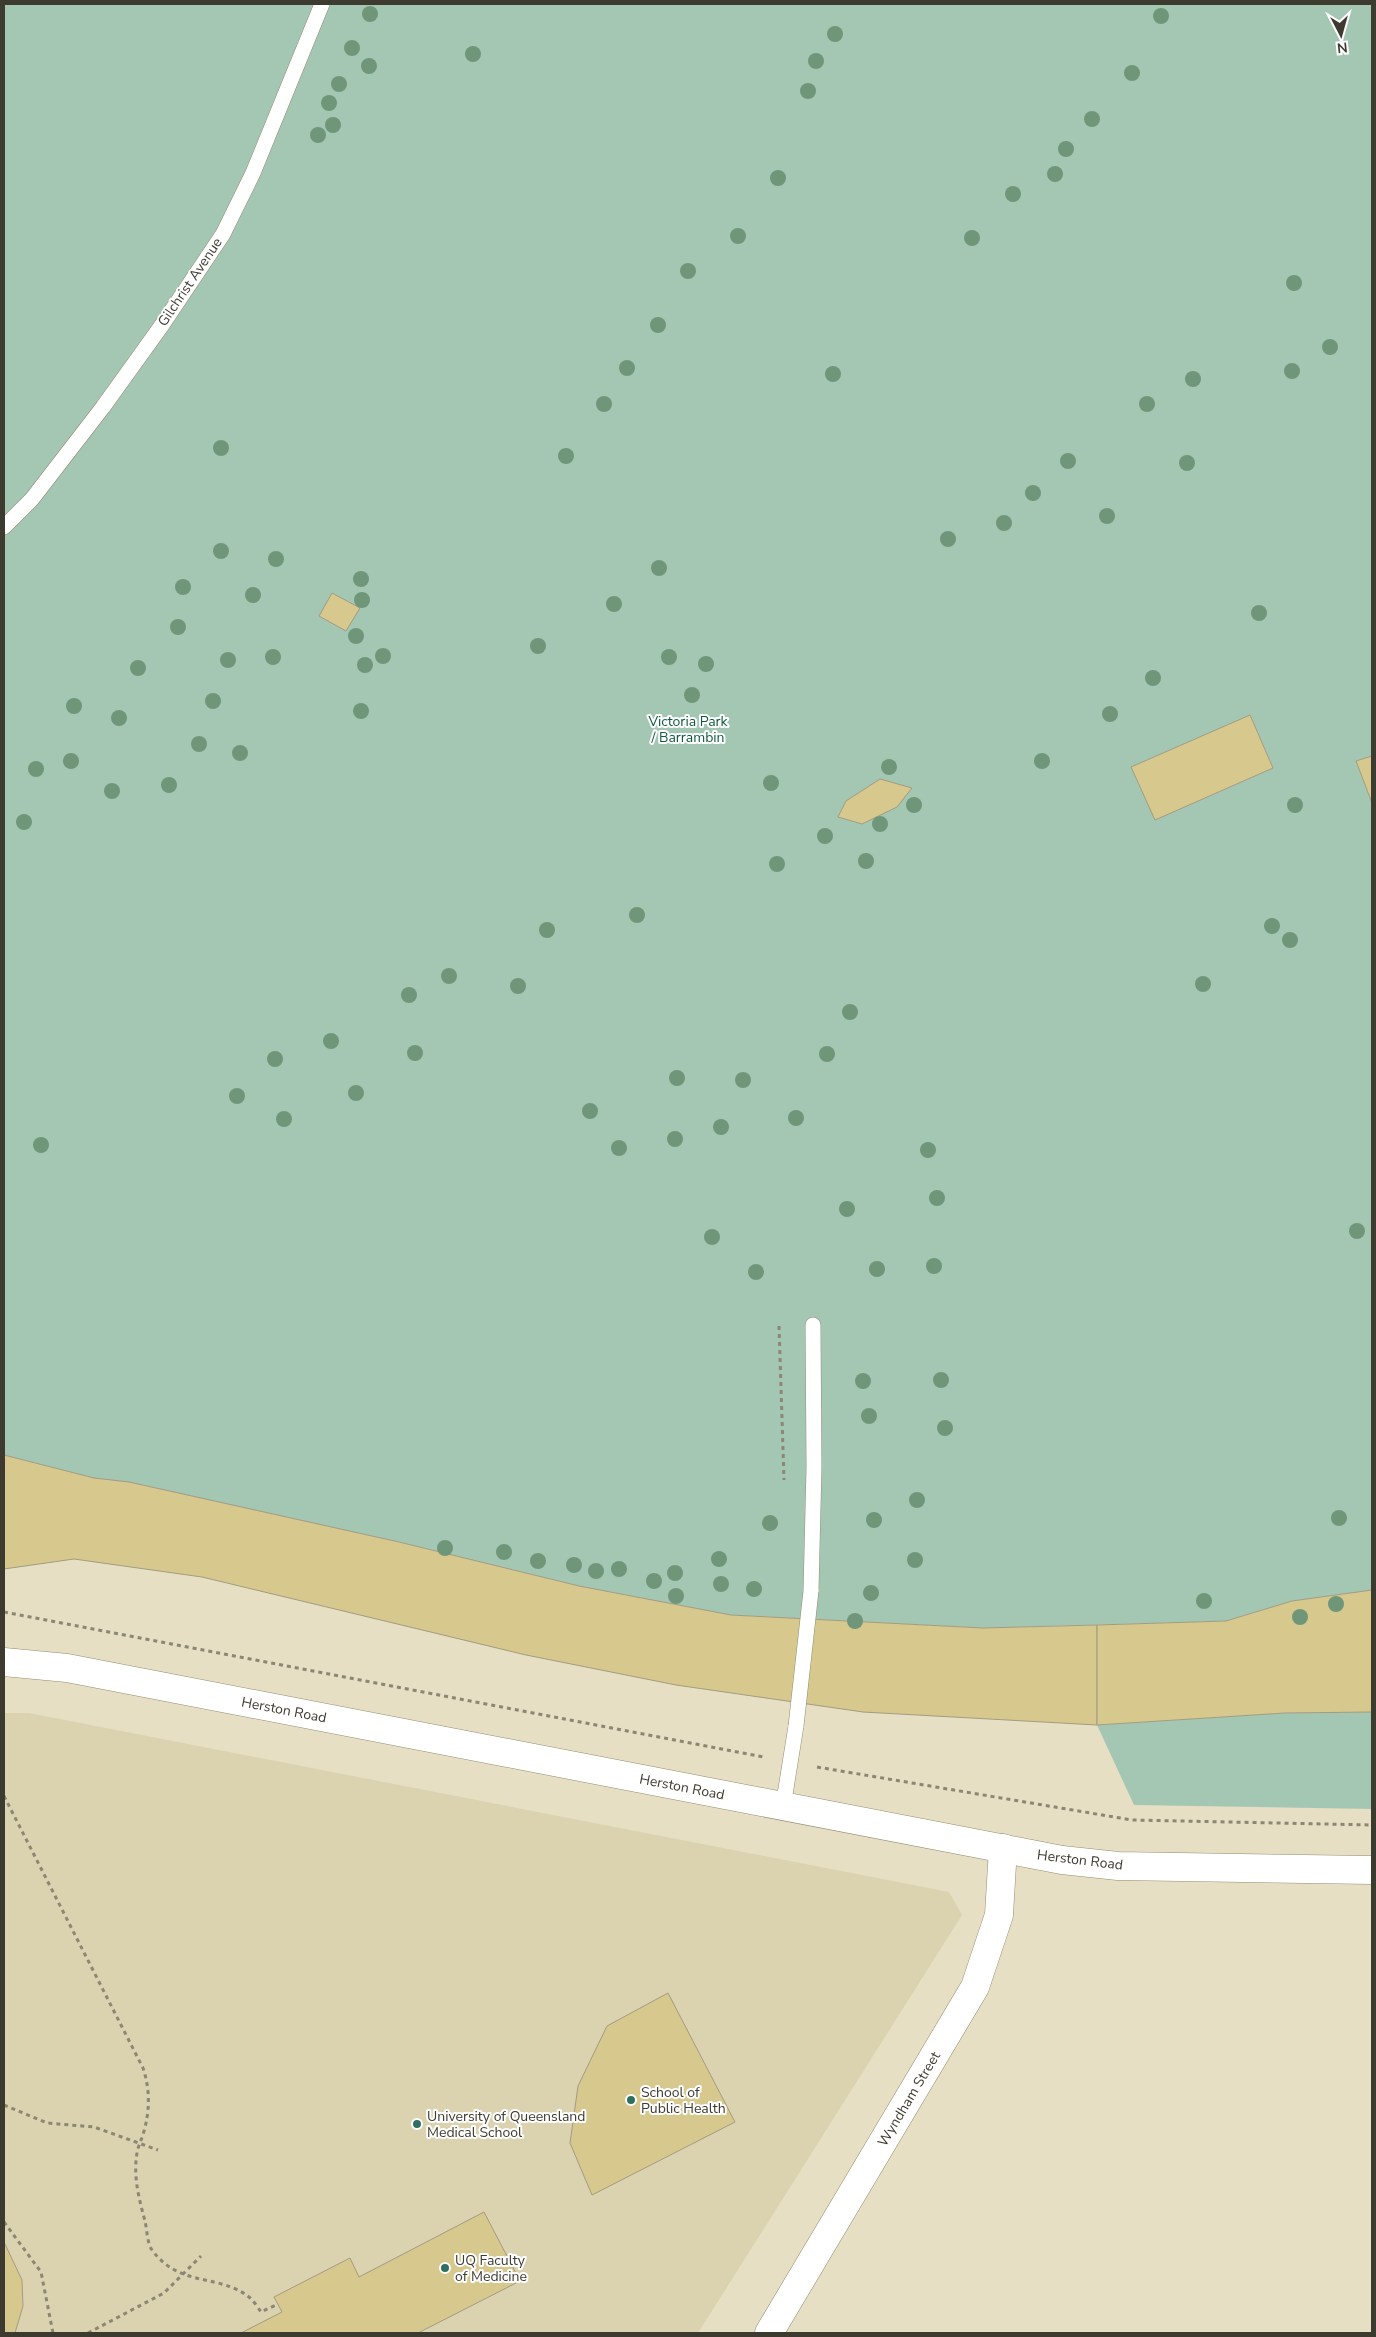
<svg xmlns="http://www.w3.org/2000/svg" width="1376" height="2337" font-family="'Nunito Sans',sans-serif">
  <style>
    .built { fill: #dbd2af }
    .green { fill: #a4c7b4 }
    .building { fill: #d7c88e; stroke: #a29c81 }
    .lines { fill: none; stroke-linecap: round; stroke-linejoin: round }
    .service-casing { stroke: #938c72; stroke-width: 16 }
    .minor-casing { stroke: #938c72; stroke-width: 29 }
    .secondary-casing { stroke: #938c72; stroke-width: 29 }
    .path { stroke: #8c8774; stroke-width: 3; stroke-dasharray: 4 4; stroke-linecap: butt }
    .service { stroke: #fff; stroke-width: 15 }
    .minor { stroke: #fff; stroke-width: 28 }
    .secondary { stroke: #fff; stroke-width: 28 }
    .service-bridge-casing { stroke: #938c72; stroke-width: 16; stroke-linecap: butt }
    .service-bridge { stroke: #fff; stroke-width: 15 }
    .tree { fill: #709679 }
    .poi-dot { fill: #2e705f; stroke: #fff; stroke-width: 2 }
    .labels { text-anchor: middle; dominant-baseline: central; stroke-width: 4; stroke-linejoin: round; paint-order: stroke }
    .street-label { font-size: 14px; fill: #3d3a2f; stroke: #fff }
    .park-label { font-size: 14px; fill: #0f5b3d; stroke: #fff }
    .poi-label { font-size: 14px; fill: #3d3a2f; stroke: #fff; text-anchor: start }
  </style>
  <rect width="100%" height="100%" fill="#e6dfc3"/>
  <!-- built -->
  <polygon class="built" points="4,1713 29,1713 949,1892 962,1915 698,2333 4,2333"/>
  <!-- green -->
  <g class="green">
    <polygon points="4,4 1372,4 1372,1590 1292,1601 1226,1621 983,1628 731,1615 579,1586 399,1542 94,1478 4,1455"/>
    <polygon points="1372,1712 1372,1809 1134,1805 1097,1725 1285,1713"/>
  </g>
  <!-- building -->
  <g class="building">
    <polygon points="332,593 360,608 346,631 319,616"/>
    <polygon points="1250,715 1273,768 1155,820 1131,767"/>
    <polygon points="1372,756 1372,803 1356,761"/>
    <polygon points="880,779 912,788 897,807 862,824 838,817 846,801"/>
    <polygon points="4,1455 94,1478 129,1482 399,1542 579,1586 731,1615 983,1628 1097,1625 1097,1725 863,1712 676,1685 526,1655 202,1577 74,1559 4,1569"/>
    <polygon points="1372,1590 1372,1712 1285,1713 1097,1725 1097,1625 1226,1621 1292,1601"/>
    <polygon points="668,1993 735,2122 592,2195 570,2143 578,2086 607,2026"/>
    <polygon points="484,2212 520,2281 418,2333 241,2333 282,2312 274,2297 350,2258 359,2277"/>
    <polygon points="4,2242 22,2280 23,2306 15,2333 4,2333"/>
  </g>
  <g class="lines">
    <!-- service casing -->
    <g class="service-casing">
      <g id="service">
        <polyline points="4,527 32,499 103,407 162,325 223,234 253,173 322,4"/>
        <polyline points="811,1591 814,1467 813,1325"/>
        <polyline points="783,1807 796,1726"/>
      </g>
    </g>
    <!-- minor casing -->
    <g class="minor-casing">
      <polyline id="minor" points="769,2333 975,1987 999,1915 1003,1848"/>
    </g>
    <!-- secondary casing -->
    <g class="secondary-casing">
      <polyline id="secondary" points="4,1662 67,1668 1062,1860 1118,1866 1372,1870"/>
    </g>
    <!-- path -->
    <g class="path">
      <polyline points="779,1326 784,1480"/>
      <polyline points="4,1612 764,1757"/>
      <polyline points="817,1767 1132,1820 1372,1825"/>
      <path d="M 4,1796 L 143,2068 C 150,2089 150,2110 144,2131 C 142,2139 138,2146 137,2153 C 133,2176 139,2199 145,2221 C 147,2229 147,2243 152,2250 C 180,2288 218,2273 249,2297 C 254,2301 258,2308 261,2312 L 278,2304"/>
      <polyline points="4,2105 47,2123 94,2127 158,2150"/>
      <polyline points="4,2222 41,2272 53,2333"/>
      <polyline points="88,2333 164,2293 201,2256"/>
    </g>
    <!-- service -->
    <use href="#service" class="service"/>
    <!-- minor -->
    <use href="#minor" class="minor"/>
    <!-- secondary -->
    <use href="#secondary" class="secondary"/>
    <!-- service-bridge casing -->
    <g class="service-bridge-casing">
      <polyline id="service-bridge" points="796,1726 811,1591"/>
    </g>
    <!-- service-bridge -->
    <use href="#service-bridge" class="service-bridge"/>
  </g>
  <!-- trees -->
  <g class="tree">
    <circle cx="370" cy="14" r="8"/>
    <circle cx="1161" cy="16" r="8"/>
    <circle cx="835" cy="34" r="8"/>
    <circle cx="352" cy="48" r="8"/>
    <circle cx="473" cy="54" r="8"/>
    <circle cx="816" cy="61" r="8"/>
    <circle cx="369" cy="66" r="8"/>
    <circle cx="1132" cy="73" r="8"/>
    <circle cx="339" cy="84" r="8"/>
    <circle cx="808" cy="91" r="8"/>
    <circle cx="329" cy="103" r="8"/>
    <circle cx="1092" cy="119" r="8"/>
    <circle cx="333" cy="125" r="8"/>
    <circle cx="318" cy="135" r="8"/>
    <circle cx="1066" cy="149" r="8"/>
    <circle cx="1055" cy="174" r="8"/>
    <circle cx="778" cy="178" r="8"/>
    <circle cx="1013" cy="194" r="8"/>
    <circle cx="738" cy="236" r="8"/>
    <circle cx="972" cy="238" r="8"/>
    <circle cx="688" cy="271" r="8"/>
    <circle cx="1294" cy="283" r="8"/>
    <circle cx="658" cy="325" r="8"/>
    <circle cx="1330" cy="347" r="8"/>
    <circle cx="627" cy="368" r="8"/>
    <circle cx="1292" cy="371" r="8"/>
    <circle cx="833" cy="374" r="8"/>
    <circle cx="1193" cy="379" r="8"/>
    <circle cx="604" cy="404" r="8"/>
    <circle cx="1147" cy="404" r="8"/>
    <circle cx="221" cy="448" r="8"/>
    <circle cx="566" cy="456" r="8"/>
    <circle cx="1068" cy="461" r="8"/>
    <circle cx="1187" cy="463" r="8"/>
    <circle cx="1033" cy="493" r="8"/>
    <circle cx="1107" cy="516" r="8"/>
    <circle cx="1004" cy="523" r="8"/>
    <circle cx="948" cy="539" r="8"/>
    <circle cx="221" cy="551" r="8"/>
    <circle cx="276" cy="559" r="8"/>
    <circle cx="659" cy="568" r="8"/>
    <circle cx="361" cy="579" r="8"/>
    <circle cx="183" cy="587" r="8"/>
    <circle cx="253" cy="595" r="8"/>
    <circle cx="362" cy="600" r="8"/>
    <circle cx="614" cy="604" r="8"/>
    <circle cx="1259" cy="613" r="8"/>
    <circle cx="178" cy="627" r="8"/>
    <circle cx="356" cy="636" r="8"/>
    <circle cx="538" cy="646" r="8"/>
    <circle cx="383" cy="656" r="8"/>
    <circle cx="273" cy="657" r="8"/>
    <circle cx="669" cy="657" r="8"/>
    <circle cx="228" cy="660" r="8"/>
    <circle cx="706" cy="664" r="8"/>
    <circle cx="365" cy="665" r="8"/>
    <circle cx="138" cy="668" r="8"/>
    <circle cx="1153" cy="678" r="8"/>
    <circle cx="692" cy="695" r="8"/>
    <circle cx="213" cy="701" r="8"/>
    <circle cx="74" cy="706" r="8"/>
    <circle cx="361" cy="711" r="8"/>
    <circle cx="1110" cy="714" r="8"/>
    <circle cx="119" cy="718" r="8"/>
    <circle cx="199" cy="744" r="8"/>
    <circle cx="240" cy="753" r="8"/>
    <circle cx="71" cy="761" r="8"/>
    <circle cx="1042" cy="761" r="8"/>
    <circle cx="889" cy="767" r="8"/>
    <circle cx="36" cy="769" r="8"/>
    <circle cx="771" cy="783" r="8"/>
    <circle cx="169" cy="785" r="8"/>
    <circle cx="112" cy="791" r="8"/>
    <circle cx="914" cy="805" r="8"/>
    <circle cx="1295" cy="805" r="8"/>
    <circle cx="24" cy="822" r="8"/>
    <circle cx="880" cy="824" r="8"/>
    <circle cx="825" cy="836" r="8"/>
    <circle cx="866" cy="861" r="8"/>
    <circle cx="777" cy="864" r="8"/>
    <circle cx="637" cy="915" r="8"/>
    <circle cx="1272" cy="926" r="8"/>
    <circle cx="547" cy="930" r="8"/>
    <circle cx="1290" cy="940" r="8"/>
    <circle cx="449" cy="976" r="8"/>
    <circle cx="1203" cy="984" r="8"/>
    <circle cx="518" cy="986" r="8"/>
    <circle cx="409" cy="995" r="8"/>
    <circle cx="850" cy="1012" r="8"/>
    <circle cx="331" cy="1041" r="8"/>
    <circle cx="415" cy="1053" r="8"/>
    <circle cx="827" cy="1054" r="8"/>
    <circle cx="275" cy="1059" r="8"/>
    <circle cx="677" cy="1078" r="8"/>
    <circle cx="743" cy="1080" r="8"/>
    <circle cx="356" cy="1093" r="8"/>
    <circle cx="237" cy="1096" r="8"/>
    <circle cx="590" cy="1111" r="8"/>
    <circle cx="796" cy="1118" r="8"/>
    <circle cx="284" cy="1119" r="8"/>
    <circle cx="721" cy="1127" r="8"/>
    <circle cx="675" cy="1139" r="8"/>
    <circle cx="41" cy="1145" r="8"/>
    <circle cx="619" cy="1148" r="8"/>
    <circle cx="928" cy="1150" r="8"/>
    <circle cx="937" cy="1198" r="8"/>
    <circle cx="847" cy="1209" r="8"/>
    <circle cx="1357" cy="1231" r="8"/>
    <circle cx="712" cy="1237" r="8"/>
    <circle cx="934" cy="1266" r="8"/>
    <circle cx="877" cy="1269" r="8"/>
    <circle cx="756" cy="1272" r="8"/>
    <circle cx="941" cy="1380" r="8"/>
    <circle cx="863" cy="1381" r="8"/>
    <circle cx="869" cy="1416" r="8"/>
    <circle cx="945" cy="1428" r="8"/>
    <circle cx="917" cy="1500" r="8"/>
    <circle cx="1339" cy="1518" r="8"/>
    <circle cx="874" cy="1520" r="8"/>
    <circle cx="770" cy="1523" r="8"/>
    <circle cx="445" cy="1548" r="8"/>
    <circle cx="504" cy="1552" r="8"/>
    <circle cx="719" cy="1559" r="8"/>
    <circle cx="915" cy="1560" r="8"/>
    <circle cx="538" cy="1561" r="8"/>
    <circle cx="574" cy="1565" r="8"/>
    <circle cx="619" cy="1569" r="8"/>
    <circle cx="596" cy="1571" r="8"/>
    <circle cx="675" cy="1573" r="8"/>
    <circle cx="654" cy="1581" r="8"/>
    <circle cx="721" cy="1584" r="8"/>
    <circle cx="754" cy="1589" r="8"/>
    <circle cx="871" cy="1593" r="8"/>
    <circle cx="676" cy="1596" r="8"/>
    <circle cx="1204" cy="1601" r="8"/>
    <circle cx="1336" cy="1604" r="8"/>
    <circle cx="1300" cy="1617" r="8"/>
    <circle cx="855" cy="1621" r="8"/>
  </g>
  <!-- markers -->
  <g class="poi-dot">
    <circle cx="631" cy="2100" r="5"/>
    <circle cx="417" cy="2124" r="5"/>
    <circle cx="445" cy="2268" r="5"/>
  </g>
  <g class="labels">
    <!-- street labels -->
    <g class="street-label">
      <text transform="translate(190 282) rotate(-56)">Gilchrist Avenue</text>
      <text transform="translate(284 1710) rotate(11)">Herston Road</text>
      <text transform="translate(682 1787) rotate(11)">Herston Road</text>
      <text transform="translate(1080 1860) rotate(7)">Herston Road</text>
      <text transform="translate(909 2099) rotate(-59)">Wyndham Street</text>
    </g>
    <!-- park labels -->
    <g class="park-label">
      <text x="688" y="721">Victoria Park<tspan x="688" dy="16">/ Barrambin</tspan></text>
    </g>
    <!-- poi labels -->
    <g class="poi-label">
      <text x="641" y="2092">School of<tspan x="641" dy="16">Public Health</tspan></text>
      <text x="427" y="2116">University of Queensland<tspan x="427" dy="16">Medical School</tspan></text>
      <text x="455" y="2260">UQ Faculty<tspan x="455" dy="16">of Medicine</tspan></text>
    </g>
  </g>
  <!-- border -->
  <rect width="1376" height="2337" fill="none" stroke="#3d3a2f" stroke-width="10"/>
  <!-- north arrow -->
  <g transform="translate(1341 35) rotate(174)" stroke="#ffffff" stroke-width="4" paint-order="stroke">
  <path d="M0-4L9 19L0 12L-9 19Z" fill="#3d3a2f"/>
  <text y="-8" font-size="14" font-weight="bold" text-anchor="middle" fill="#3d3a2f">N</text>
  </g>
</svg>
